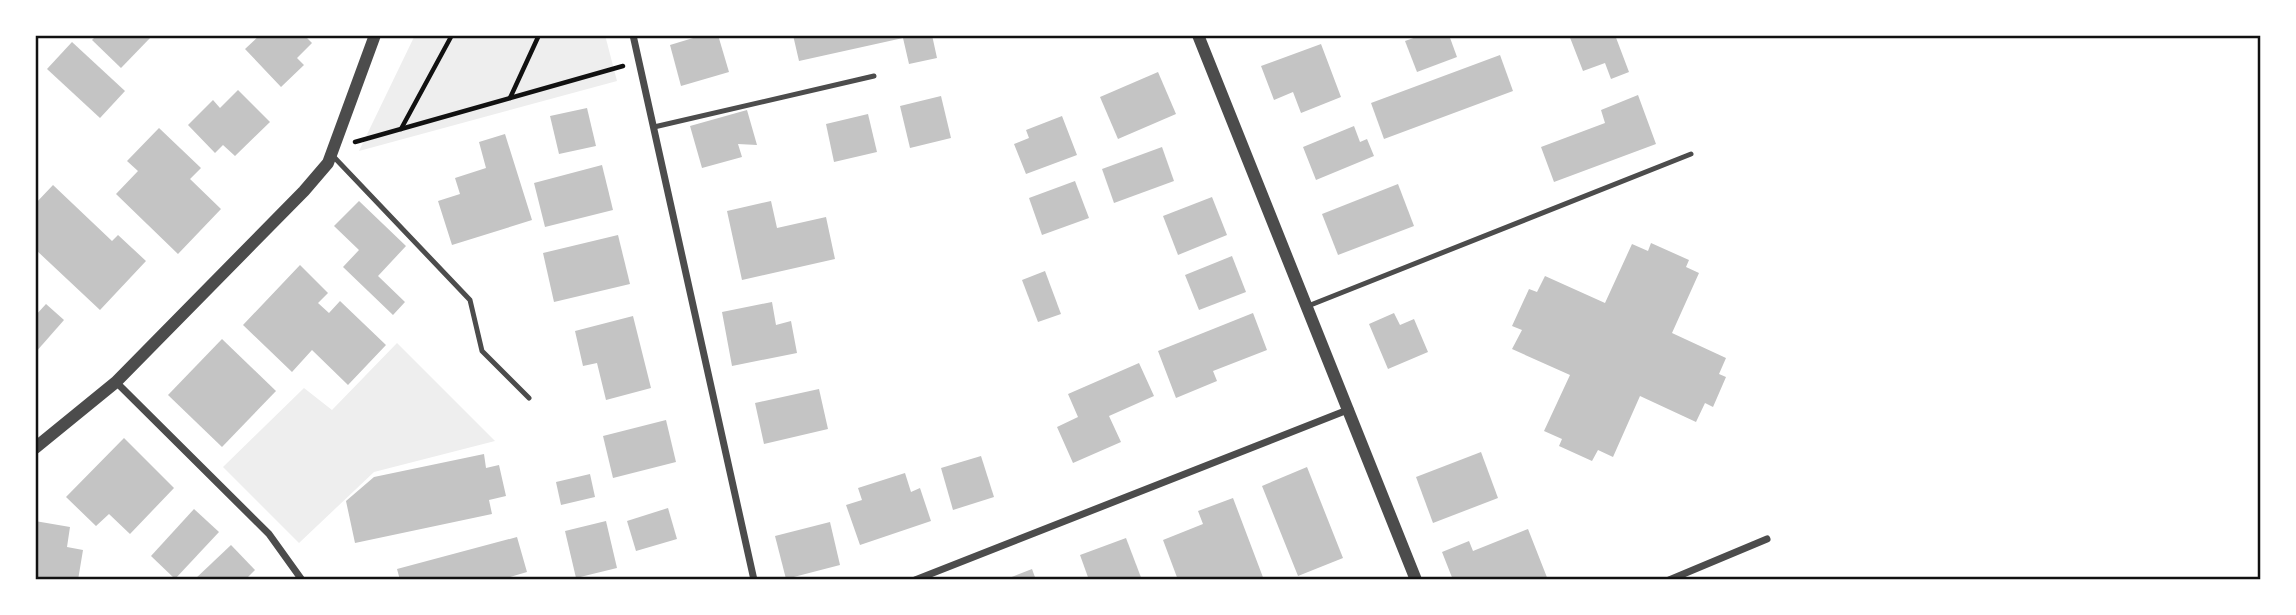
<svg xmlns="http://www.w3.org/2000/svg" width="2296" height="615" font-family="Mulish,sans-serif">
  <style>
    .green { fill: #eee }
    .building { fill: #c4c4c4 }
    .lines { fill: none; stroke-linecap: round; stroke-linejoin: round }
    .path { stroke: #111; stroke-width: 4.5 }
    .service { stroke: #4c4c4c; stroke-width: 5 }
    .minor { stroke: #4c4c4c; stroke-width: 7 }
    .tertiary { stroke: #4c4c4c; stroke-width: 12 }
    .neatline { fill: none; stroke: #111; stroke-width: 2.5 }
  </style>
  <rect width="100%" height="100%" fill="#fff"/>
  <!-- green -->
  <g class="green">
    <polygon points="415,35 605,35 617,81 359,151"/>
    <polygon points="397,343 495,441 374,472 299,543 223,467 304,388 332,410"/>
  </g>
  <!-- building -->
  <g class="building">
    <polygon points="97,35 150,35 151,37 121,68 92,40"/>
    <polygon points="260,35 304,35 312,43 297,58 304,65 281,87 245,49"/>
    <polygon points="703,35 718,35 729,72 681,86 670,45"/>
    <polygon points="793,35 932,35 937,58 909,64 903,38 799,61"/>
    <polygon points="1422,35 1449,35 1457,57 1417,72 1405,41"/>
    <polygon points="1569,35 1615,35 1629,72 1611,79 1605,63 1583,71"/>
    <polygon points="72,42 125,91 100,118 47,69"/>
    <polygon points="1321,44 1341,97 1301,113 1293,92 1274,100 1261,66"/>
    <polygon points="1500,55 1513,91 1384,139 1371,103"/>
    <polygon points="1158,72 1176,114 1118,139 1100,97"/>
    <polygon points="238,90 270,122 235,156 223,145 215,153 188,125 213,100 220,108"/>
    <polygon points="1638,95 1656,144 1554,182 1541,147 1605,123 1601,110"/>
    <polygon points="941,96 951,138 910,148 900,106"/>
    <polygon points="587,108 596,146 559,154 550,116"/>
    <polygon points="747,110 757,145 738,144 742,157 702,168 690,126"/>
    <polygon points="868,114 877,152 834,162 826,124"/>
    <polygon points="1062,116 1077,155 1026,174 1014,144 1029,138 1026,130"/>
    <polygon points="1354,126 1360,142 1367,139 1374,156 1316,180 1303,147"/>
    <polygon points="159,128 201,168 190,179 221,209 178,254 116,194 138,171 127,161"/>
    <polygon points="505,134 532,220 452,245 438,201 460,194 455,178 486,168 479,142"/>
    <polygon points="1162,147 1174,181 1114,203 1102,169"/>
    <polygon points="602,165 613,210 545,227 534,183"/>
    <polygon points="1075,181 1089,218 1042,235 1029,198"/>
    <polygon points="1398,184 1414,226 1338,255 1322,214"/>
    <polygon points="53,185 112,241 118,235 146,261 100,310 35,249 35,204"/>
    <polygon points="1212,197 1227,235 1178,255 1163,216"/>
    <polygon points="359,201 406,246 378,276 405,302 393,315 343,267 359,250 334,226"/>
    <polygon points="771,201 777,228 826,217 835,259 742,280 727,211"/>
    <polygon points="618,235 630,284 554,302 543,253"/>
    <polygon points="1651,243 1689,260 1686,267 1699,273 1672,333 1726,358 1719,374 1726,377 1713,407 1705,403 1696,422 1640,396 1613,457 1598,450 1592,461 1559,446 1562,439 1544,431 1570,375 1512,349 1522,330 1512,326 1529,289 1537,292 1545,276 1605,303 1632,244 1648,251"/>
    <polygon points="1232,256 1246,292 1199,310 1185,275"/>
    <polygon points="300,265 328,293 318,303 329,313 340,301 386,345 348,385 312,350 292,372 243,325"/>
    <polygon points="1045,271 1061,314 1038,322 1022,280"/>
    <polygon points="772,302 776,325 791,321 797,353 732,366 722,312"/>
    <polygon points="46,304 64,320 35,353 35,316"/>
    <polygon points="1253,313 1267,350 1213,371 1217,381 1176,398 1158,351"/>
    <polygon points="1394,313 1400,325 1414,319 1428,352 1388,369 1369,324"/>
    <polygon points="633,316 651,388 606,400 597,363 583,366 575,331"/>
    <polygon points="222,339 276,391 222,447 168,395"/>
    <polygon points="1139,363 1154,396 1109,416 1121,442 1073,463 1057,427 1078,417 1068,394"/>
    <polygon points="819,389 828,429 764,444 755,403"/>
    <polygon points="666,420 676,462 613,478 603,436"/>
    <polygon points="124,438 174,488 130,534 109,514 96,526 66,497"/>
    <polygon points="1481,452 1498,498 1433,523 1416,477"/>
    <polygon points="484,454 486,468 499,465 506,496 489,500 492,514 355,543 346,501 374,477"/>
    <polygon points="981,456 994,497 953,510 941,468"/>
    <polygon points="1307,467 1343,558 1298,576 1262,486"/>
    <polygon points="905,473 911,492 920,488 931,521 860,545 846,505 862,500 858,488"/>
    <polygon points="590,474 595,497 561,505 556,482"/>
    <polygon points="1233,498 1264,580 1178,580 1163,540 1203,524 1198,511"/>
    <polygon points="668,508 677,539 636,551 627,521"/>
    <polygon points="194,509 219,532 175,579 151,556"/>
    <polygon points="35,521 70,527 67,547 83,550 78,580 35,580"/>
    <polygon points="606,521 617,568 576,578 565,531"/>
    <polygon points="830,522 840,565 786,579 775,536"/>
    <polygon points="1528,529 1548,580 1453,580 1442,552 1469,541 1473,551"/>
    <polygon points="517,537 527,572 510,577 511,580 400,580 397,569"/>
    <polygon points="1126,538 1142,580 1089,580 1080,555"/>
    <polygon points="231,545 255,570 245,580 194,580"/>
    <polygon points="1032,569 1036,580 1004,580"/>
  </g>
  <g class="lines">
    <!-- path -->
    <g class="path">
      <polyline points="510,98 539,35"/>
      <polyline points="401,129 452,35"/>
      <polyline points="355,142 623,66"/>
    </g>
    <!-- service -->
    <g class="service">
      <polyline points="654,127 874,76"/>
      <polyline points="332,155 470,300 482,351 529,398"/>
      <polyline points="1308,306 1691,154"/>
    </g>
    <!-- minor -->
    <g class="minor">
      <polyline points="633,35 754,580"/>
      <polyline points="116,382 269,534 302,580"/>
      <polyline points="915,580 1350,409"/>
      <polyline points="1669,580 1767,539"/>
    </g>
    <!-- tertiary -->
    <g class="tertiary">
      <polyline points="1198,35 1416,580"/>
      <polyline points="35,448 116,382 304,191 328,163 375,35"/>
    </g>
  </g>
  <!-- border -->
  <rect width="2296" height="615" fill="none" stroke="#ffffff" stroke-width="74"/>
  <rect x="37" y="37" width="2222" height="541" class="neatline"/>
</svg>
